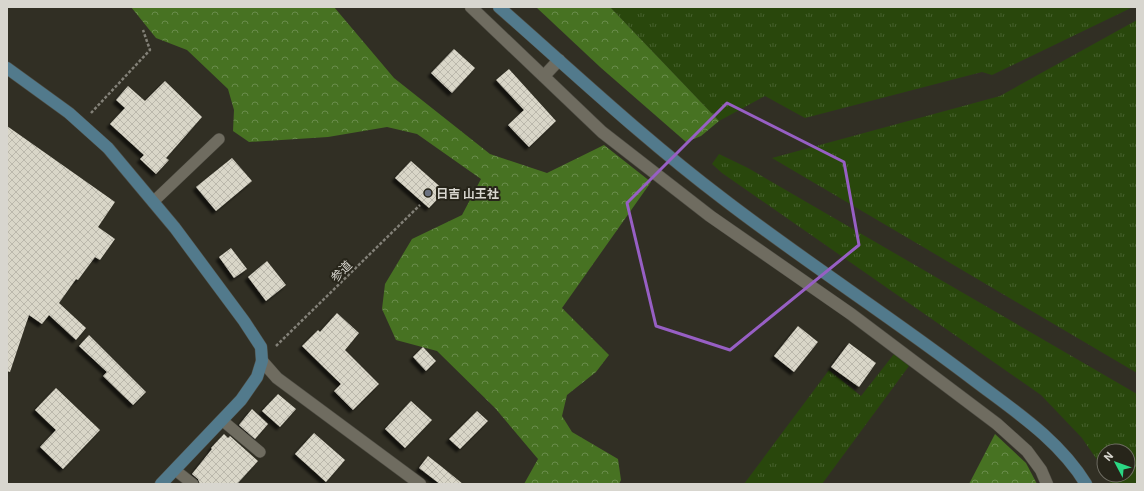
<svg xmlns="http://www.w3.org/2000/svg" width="1144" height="491" font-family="'IBM Plex Sans','Noto Sans JP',sans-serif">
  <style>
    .grass { fill: url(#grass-tufts) }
    .forest { fill: url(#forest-crowns) }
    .building { fill: url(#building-cross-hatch); filter: url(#shadow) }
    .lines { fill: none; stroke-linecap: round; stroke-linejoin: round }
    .lane-casing { stroke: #4e4c43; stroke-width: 12 }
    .street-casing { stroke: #4e4c43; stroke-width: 13 }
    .secondary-casing { stroke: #4e4c43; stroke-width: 13 }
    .path { stroke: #838178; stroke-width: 2.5; stroke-dasharray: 3 2; stroke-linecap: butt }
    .lane { stroke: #6f6c60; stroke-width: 11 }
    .street { stroke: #6f6c60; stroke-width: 12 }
    .secondary { stroke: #527a8c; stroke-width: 12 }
    .marked { fill: none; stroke: #975fc4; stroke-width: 3; stroke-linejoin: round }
    .worship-dot { fill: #6b7280; stroke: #27251a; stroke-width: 1.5 }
    .labels { text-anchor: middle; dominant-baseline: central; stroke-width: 4; stroke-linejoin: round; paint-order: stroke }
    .poi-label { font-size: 12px; font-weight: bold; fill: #d8d6cf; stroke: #27251a; text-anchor: start }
    .street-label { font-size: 12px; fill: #d8d6cf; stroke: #27251a }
  </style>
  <defs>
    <pattern id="grass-tufts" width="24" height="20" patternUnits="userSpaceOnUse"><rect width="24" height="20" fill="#29470c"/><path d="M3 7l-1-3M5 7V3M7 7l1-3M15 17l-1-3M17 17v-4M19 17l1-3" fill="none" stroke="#47612e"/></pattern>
    <pattern id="forest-crowns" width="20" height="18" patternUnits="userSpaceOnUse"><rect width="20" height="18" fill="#477222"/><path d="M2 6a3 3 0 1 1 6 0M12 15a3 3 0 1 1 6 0" fill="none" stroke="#698c4b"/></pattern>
    <pattern id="building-cross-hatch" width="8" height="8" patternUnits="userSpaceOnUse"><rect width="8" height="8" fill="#d9d6c8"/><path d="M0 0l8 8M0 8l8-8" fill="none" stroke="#bbb8ac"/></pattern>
    <filter id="shadow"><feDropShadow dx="-3.5" dy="3.5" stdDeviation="1" flood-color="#0009"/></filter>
  </defs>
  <rect width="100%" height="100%" fill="#312f24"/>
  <!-- grass -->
  <g class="grass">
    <polygon points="610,7 1133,7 992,75 982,72 805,118 765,96 719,121"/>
    <polygon points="1137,20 1137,373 772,158 1000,96"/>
    <polygon points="719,154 748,168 1137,394 1137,484 1111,484 1107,475 1128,475 1128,451 1104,451 1104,470 1082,438 1041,395 722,173 712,164"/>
    <polygon points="894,354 909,366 822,484 744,484 829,370 861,396"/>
  </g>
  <!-- forest -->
  <g class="forest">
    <polygon points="131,7 334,7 394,78 490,154 547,173 604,145 651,182 562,308 609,355 596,372 567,395 562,416 572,432 618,459 621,480 619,484 524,484 538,459 495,408 437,351 396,340 382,309 385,284 412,239 462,215 481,179 417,134 387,127 328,137 249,142 233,131 234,110 228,89 187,50 156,38"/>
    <polygon points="536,7 610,7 719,121 701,136 686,142 600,67"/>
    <polygon points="995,434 1026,463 1037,484 969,484"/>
  </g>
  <!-- building -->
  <g class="building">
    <polygon points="454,49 475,68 452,93 431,73"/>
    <polygon points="509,69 556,121 529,147 508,125 524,110 496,80"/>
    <polygon points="165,81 202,117 166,158 169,160 156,174 140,159 144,155 110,124 125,108 116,100 128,86 145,101"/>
    <polygon points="7,126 115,202 98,227 115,239 100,260 95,257 78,280 76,279 59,303 86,328 76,340 49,315 42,324 29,315 10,372 7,371"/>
    <polygon points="232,158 252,181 216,211 196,187"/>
    <polygon points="411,161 445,191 429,208 395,178"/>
    <polygon points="231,248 247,269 234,278 219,257"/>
    <polygon points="267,261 286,285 266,301 248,277"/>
    <polygon points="337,313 359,333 345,350 379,384 353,410 334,391 341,384 302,346 318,330 320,332"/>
    <polygon points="798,326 818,342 794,372 774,356"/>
    <polygon points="89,335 146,392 133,405 103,376 107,372 79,346"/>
    <polygon points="849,343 876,363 859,387 831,367"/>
    <polygon points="423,347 436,361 426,371 413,357"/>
    <polygon points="56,388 100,430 63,469 40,447 56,430 35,410"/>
    <polygon points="278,394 296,409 280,427 262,411"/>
    <polygon points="411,401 432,420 405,448 385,429"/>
    <polygon points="252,409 268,424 255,439 239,425"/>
    <polygon points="477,411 488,421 460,449 449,439"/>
    <polygon points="314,433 345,460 326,482 295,454"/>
    <polygon points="224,434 228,438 230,436 258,461 237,484 200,484 198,479 192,474 212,449 211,448"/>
    <polygon points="428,456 442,467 463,484 440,484 419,468"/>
  </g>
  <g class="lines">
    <!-- lane casing -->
    <g class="lane-casing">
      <g id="lane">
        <polyline points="153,202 219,139"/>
        <polyline points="223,421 260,452"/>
        <polyline points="175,470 193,484"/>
      </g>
    </g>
    <!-- street casing -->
    <g class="street-casing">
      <g id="street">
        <polyline points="471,7 602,132 710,216 851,314 997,424 1027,451 1041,470 1047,484"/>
        <polyline points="544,76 559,60"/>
        <polyline points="262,361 277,378 420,484"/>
      </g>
    </g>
    <!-- secondary casing -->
    <g class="secondary-casing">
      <g id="secondary">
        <path d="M 499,7 C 573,72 644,139 722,198 C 805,262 893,318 975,381 C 1016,412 1059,440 1086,484"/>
        <polyline points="7,68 69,113 108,148 175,228 244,321 261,347 262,361 257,377 241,400 161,484"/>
      </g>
    </g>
    <!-- path -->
    <g class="path">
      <polyline points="91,113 150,50 143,30"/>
      <polyline points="276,346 420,205"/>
    </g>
    <!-- lane -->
    <use href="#lane" class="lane"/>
    <!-- street -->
    <use href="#street" class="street"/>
    <!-- secondary -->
    <use href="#secondary" class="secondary"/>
  </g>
  <!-- marked area -->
  <path class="marked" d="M 727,103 L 844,162 L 859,245 L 730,350 L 656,326 L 627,203 Z"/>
  <!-- markers -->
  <circle class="worship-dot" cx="428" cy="193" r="4"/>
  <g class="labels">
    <!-- poi labels -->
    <g class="poi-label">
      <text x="436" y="193">日吉 山王社</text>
    </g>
    <!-- street labels -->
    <g class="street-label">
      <text transform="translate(341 271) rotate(-45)">参道</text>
    </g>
  </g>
  <!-- border -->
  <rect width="1144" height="491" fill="none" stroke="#d8d6cf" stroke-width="16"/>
  <!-- north arrow -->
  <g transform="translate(1116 463) rotate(311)"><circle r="19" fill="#27251a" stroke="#6e6c62"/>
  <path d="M0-3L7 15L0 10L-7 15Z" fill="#2bd884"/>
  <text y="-6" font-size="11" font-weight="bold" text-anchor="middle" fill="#d8d6cf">N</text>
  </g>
</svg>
